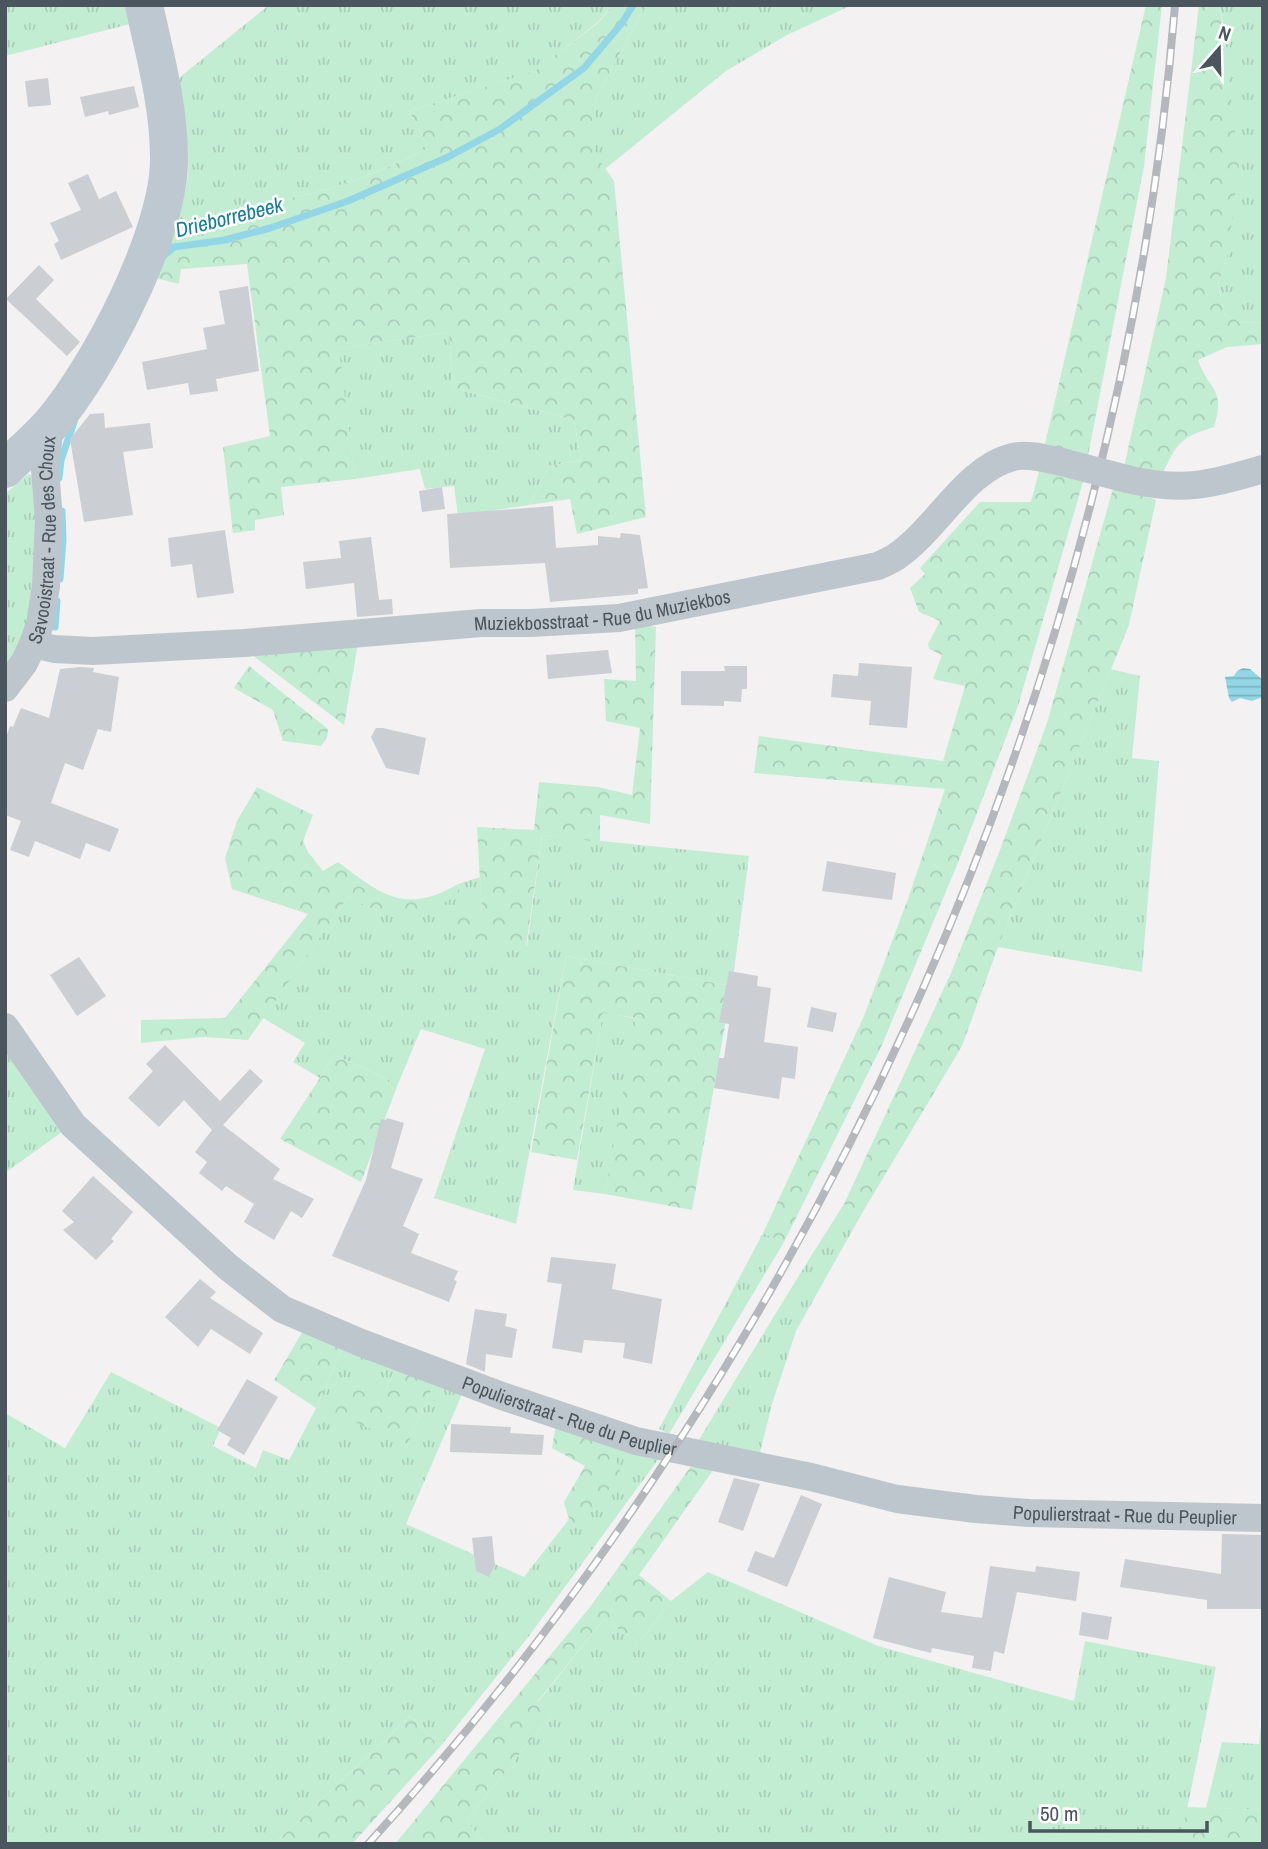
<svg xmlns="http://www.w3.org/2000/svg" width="1268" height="1849" font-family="'Archivo Narrow',sans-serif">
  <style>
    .grass { fill: url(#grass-tufts) }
    .forest { fill: url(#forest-crowns) }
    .water { fill: url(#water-rules) }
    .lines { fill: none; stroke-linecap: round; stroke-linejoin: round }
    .stream { stroke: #93d7e7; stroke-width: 7 }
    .building { fill: #cbced3 }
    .street { stroke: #bec6cd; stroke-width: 28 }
    .secondary { stroke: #bec8d1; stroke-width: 38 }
    .rail-casing { stroke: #b4b7bb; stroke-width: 8 }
    .rail { stroke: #fff; stroke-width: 5; stroke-dasharray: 16; stroke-linecap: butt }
    .street-bridge { stroke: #bec6cd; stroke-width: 28 }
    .labels { text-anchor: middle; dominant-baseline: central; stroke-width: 5; stroke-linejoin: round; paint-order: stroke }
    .street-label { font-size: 19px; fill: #4a555e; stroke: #fff }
    .water-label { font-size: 21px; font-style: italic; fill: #167d96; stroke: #fff }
  </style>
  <defs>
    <pattern id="grass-tufts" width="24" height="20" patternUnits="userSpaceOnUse" patternTransform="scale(1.75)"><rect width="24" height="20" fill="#c3edd3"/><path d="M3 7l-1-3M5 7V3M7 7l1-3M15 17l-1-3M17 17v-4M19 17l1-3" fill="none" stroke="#a9cdb8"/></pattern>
    <pattern id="forest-crowns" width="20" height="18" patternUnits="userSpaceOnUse" patternTransform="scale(1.75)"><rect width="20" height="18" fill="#c3edd3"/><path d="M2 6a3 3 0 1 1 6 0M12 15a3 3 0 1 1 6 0" fill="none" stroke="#a9cdb8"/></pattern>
    <pattern id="water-rules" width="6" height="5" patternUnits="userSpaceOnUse" patternTransform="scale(1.75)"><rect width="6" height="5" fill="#93d7e7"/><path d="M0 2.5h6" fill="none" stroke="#7ab1be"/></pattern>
  </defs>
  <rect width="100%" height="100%" fill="#f3f1f1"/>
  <!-- grass -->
  <g class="grass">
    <polygon points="5,5 130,5 134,23 5,56"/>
    <path d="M 269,5 L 613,5 L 598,22 L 536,71 L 409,111 L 429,148 C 393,166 356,181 317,192 C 275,203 252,201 219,235 L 162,239 C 169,225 180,210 184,195 C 195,158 182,117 174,82 Z"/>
    <polygon points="646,5 852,5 787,35 726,71 605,169 594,152 594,101"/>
    <polygon points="1220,5 1263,5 1263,322 1242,323 1225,315 1218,285 1228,252 1225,36"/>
    <polygon points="449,332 453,388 574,420 581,460 549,466 529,505 458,516 454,486 425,489 420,469 355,479 338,349"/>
    <polygon points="28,474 39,478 42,490 29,625 5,671 5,494"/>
    <polygon points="1111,669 1140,676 1132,758 1159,761 1142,972 998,947"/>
    <polygon points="542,835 749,856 732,986 566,956 516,1224 434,1198 485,1049 421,1029 398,1084 335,1055 320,1078 293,1062 305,1043 263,1018 348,897 376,910 460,894 458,884 480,877 482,916 527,946"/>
    <polygon points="603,1012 637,1019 605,1194 573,1190"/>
    <polygon points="5,1041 62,1132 5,1173"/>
    <path d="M 844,1204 L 861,1215 L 796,1331 L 772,1404 L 759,1457 L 697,1443 C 746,1363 793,1283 844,1204 Z"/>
    <polygon points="763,1233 784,1242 669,1434 659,1429"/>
    <polygon points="343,1346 396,1366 386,1390 408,1444 435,1381 463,1392 406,1524 524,1577 569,1519 580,1526 610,1442 660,1457 529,1636 440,1747 410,1716 274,1844 5,1844 5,1413 65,1448 111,1372 221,1428 213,1446 256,1468 263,1450 289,1460 316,1408"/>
    <polygon points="708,1572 878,1646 1074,1701 1085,1641 1216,1667 1180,1844 486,1844 466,1821 551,1715 538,1702 604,1619 639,1643 671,1601"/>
    <polygon points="1261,1726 1263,1810 1206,1808 1222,1742 1259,1744"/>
  </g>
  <!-- forest -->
  <g class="forest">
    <path d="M 613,5 L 646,5 L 594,101 L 594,152 L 614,181 L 646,517 L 577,534 L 570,499 L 529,505 L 549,466 L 581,460 L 574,420 L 453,388 L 449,332 L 339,349 L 355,479 L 281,487 L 284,515 L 255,520 L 255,530 L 233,533 L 223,447 L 270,436 L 247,264 L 181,269 L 179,284 L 148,276 L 162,239 L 219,235 C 251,201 274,203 317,192 C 356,181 393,166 429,148 L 409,111 L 535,71 L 598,23 Z"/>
    <polygon points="1146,5 1162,5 1144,166 1088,456 1045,444"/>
    <path d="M 1199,5 L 1220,5 L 1239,165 L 1228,252 L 1218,285 L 1225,315 L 1242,323 L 1263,322 L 1263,344 L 1227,347 L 1198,360 C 1209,391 1226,388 1214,427 C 1178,438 1177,444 1161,477 L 1124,467 L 1166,278 Z"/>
    <polygon points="1040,468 1085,475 1018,706 957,865 882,1045 784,1242 763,1233 864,1016 909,896 945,789 754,773 759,736 943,761 965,686 933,679 942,655 929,649 928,644 940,621 919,612 910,588 925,574 920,568 980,502 1031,502"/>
    <polygon points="1114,485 1156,500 1129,625 998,947 962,1046 861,1215 844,1204 951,973 1000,850 1047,723"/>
    <polygon points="635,624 656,627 650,824 600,815 600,842 542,835 526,947 451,935 459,911 482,915 477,827 534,830 539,782 598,787 632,795 640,728 606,721 604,679 636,681"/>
    <polygon points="358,643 344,725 252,655"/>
    <polygon points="249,666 328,729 327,738 321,746 283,741 273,710 234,688"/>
    <path d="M 257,787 L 313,815 L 303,841 L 308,852 L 323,871 L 338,862 C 382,895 405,915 458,884 L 460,894 C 436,909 403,919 374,909 C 365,906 357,901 348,897 L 248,1040 L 204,1037 L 141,1043 L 141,1020 L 225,1018 L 308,914 L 232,889 L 225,858 L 237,821 Z"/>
    <polygon points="566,956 732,986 692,1210 605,1194 636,1018 603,1013 577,1160 531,1152"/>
    <polygon points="335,1055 398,1084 361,1182 280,1139"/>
    <polygon points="304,1329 343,1346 316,1408 274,1380"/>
    <polygon points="396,1366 435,1381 408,1444 334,1414 351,1375 386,1390"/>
    <polygon points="556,1424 610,1442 621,1474 579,1527 569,1519 564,1502 585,1466 552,1448"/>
    <polygon points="694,1462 716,1466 639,1575 671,1601 639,1643 604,1619 538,1701 551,1715 466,1821 486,1844 395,1844 590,1607"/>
    <polygon points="410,1716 440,1747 352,1844 274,1844"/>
    <polygon points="1187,1807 1263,1810 1263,1844 1180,1844"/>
  </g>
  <!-- water -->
  <polygon class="water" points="1243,668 1250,669 1263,680 1263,697 1252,701 1240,698 1232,702 1229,698 1225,677 1234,676 1237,671"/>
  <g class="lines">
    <!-- stream -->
    <g class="stream">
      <polyline points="161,258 174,247 225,240 270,228 348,201 448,157 500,129 584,68 622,23 633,5"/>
      <polyline points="59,478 61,460 74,422"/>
      <polyline points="60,579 63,540 62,511"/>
      <polyline points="55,627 57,601"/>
    </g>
  </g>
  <!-- building -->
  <g class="building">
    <polygon points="48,78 51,105 28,107 25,81"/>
    <polygon points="134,86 139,107 109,115 108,111 85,117 80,97"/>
    <polygon points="88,174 99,199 116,191 133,227 61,260 54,244 59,241 50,223 81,210 68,183"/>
    <polygon points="39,265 54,280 36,299 80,342 67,356 6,299"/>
    <polygon points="248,286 259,371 216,379 218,391 190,395 188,383 147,390 142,362 207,349 203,328 225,324 219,291"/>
    <polygon points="104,413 105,428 150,423 153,448 123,452 133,515 84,522 70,439 90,414"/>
    <polygon points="442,487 445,509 422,512 419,491"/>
    <polygon points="553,506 556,548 598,545 598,536 620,538 621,533 640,535 648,588 638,589 638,594 550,602 545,563 450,568 447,514"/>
    <polygon points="225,530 234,593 197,598 192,564 171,567 168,538"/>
    <polygon points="371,537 379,600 392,599 393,614 357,617 354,583 306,589 303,562 341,558 339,541"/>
    <polygon points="608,650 612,673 548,679 546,655"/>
    <polygon points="859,663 912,667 907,728 869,725 871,701 831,697 833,674 858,676"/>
    <polygon points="724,666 747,666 747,689 742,689 741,702 724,701 724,706 681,705 681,671 725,671"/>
    <polygon points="80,667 94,668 93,672 119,677 111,732 98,729 83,770 65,763 51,803 119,829 110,852 86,843 80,859 35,841 29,857 10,850 21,821 5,815 5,740 10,726 13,727 21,708 49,718 60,669"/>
    <polygon points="376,728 383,728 426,738 419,775 386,768 371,737"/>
    <polygon points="827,861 896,873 892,900 822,891"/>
    <polygon points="79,957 106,996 77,1016 50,975"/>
    <polygon points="729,971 758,976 757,986 771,988 764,1042 798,1047 795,1079 782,1077 779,1099 714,1088 719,1058 724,1058 729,1024 719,1022"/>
    <polygon points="811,1007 837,1013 833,1032 807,1027"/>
    <polygon points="165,1045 220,1101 250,1069 263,1081 223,1125 280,1169 273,1179 314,1199 302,1218 291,1211 274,1240 244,1222 254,1204 226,1186 222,1191 199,1173 207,1162 195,1152 212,1130 184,1100 159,1127 128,1098 153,1071 146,1064"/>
    <polygon points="387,1118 404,1123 391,1168 423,1179 403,1226 419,1234 411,1253 458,1271 454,1280 457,1281 449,1302 332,1256 366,1180 381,1119 386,1120"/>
    <polygon points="93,1176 133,1212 111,1239 114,1241 96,1260 63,1230 74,1222 62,1211"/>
    <polygon points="551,1257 616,1264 612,1289 662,1299 652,1364 623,1358 625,1343 584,1340 582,1353 552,1348 562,1284 547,1282"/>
    <polygon points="200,1279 216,1292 210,1298 263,1333 250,1354 211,1329 198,1347 165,1317"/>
    <polygon points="475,1309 507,1314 505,1326 517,1329 512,1358 486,1354 485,1372 466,1364"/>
    <polygon points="247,1379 278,1397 244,1455 227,1445 231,1438 217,1430"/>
    <polygon points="451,1424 511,1427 510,1433 544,1435 542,1455 450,1452"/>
    <polygon points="734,1478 760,1484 743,1531 718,1522"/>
    <polygon points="801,1495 822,1504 787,1587 747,1571 755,1551 774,1558"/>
    <polygon points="1222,1534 1263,1535 1263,1609 1207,1609 1207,1600 1120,1587 1125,1559 1221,1574"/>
    <polygon points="492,1536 495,1565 489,1577 476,1571 472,1538"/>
    <polygon points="990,1566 1035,1572 1036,1566 1080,1572 1076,1601 1017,1592 1004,1654 994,1651 991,1671 972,1668 974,1656 932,1648 931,1653 873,1638 889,1577 946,1592 941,1612 982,1618"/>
    <polygon points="1082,1612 1112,1617 1108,1640 1079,1635"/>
  </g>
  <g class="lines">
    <!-- street -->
    <g class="street">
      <path d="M 1127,479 C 1182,492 1210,485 1263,469"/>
      <path id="s1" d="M 33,644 L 54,649 L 93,651 L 244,643 L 481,623 L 531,623 L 619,618 L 878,566 C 884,563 892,560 897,556 C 936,530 966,468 1013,457 C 1028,453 1047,459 1062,462"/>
      <path id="s2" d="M 5,688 L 24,663 L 33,644 L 40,624 L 46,586 L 49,520 L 45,469 L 50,424"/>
      <path id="s3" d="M 5,1027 L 73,1125 L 228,1267 L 282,1309 L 359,1342 L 502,1396 L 636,1441 L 811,1477 L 897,1499 L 976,1509 L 1029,1513 L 1263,1518"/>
    </g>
    <!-- secondary -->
    <path class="secondary" d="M 5,469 C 20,454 37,440 51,424 C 99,368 170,232 169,158 C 169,106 155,56 144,5"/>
    <!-- rail casing -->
    <g class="rail-casing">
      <path id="rail" d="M 368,1844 C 825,1343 1120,681 1175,5"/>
    </g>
    <!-- rail -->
    <use href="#rail" class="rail"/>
    <!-- street-bridge -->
    <polyline class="street-bridge" points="1062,462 1127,479"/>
  </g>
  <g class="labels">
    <!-- street labels -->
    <g class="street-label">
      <text stroke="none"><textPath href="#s2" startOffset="158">Savooistraat - Rue des Choux</textPath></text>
      <text stroke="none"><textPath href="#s1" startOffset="572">Muziekbosstraat - Rue du Muziekbos</textPath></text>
      <text stroke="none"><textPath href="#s3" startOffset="705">Populierstraat - Rue du Peuplier</textPath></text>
      <text stroke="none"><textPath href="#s3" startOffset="1272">Populierstraat - Rue du Peuplier</textPath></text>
    </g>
    <!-- water labels -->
    <g class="water-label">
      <text transform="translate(229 217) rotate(-14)">Drieborrebeek</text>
    </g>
  </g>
  <!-- border -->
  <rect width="1268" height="1849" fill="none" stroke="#4a555e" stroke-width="14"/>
  <!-- north arrow -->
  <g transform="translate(1219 49) rotate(20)" stroke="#ffffff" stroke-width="5" paint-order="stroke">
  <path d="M0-5L12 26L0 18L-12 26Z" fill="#4a555e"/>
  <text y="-10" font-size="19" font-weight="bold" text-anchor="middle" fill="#4a555e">N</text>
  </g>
  <!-- scale -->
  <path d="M1030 1821v10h177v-10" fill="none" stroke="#4a555e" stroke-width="3.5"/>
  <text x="1040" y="1821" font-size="21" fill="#4a555e" stroke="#ffffff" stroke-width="5" paint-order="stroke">50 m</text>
</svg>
